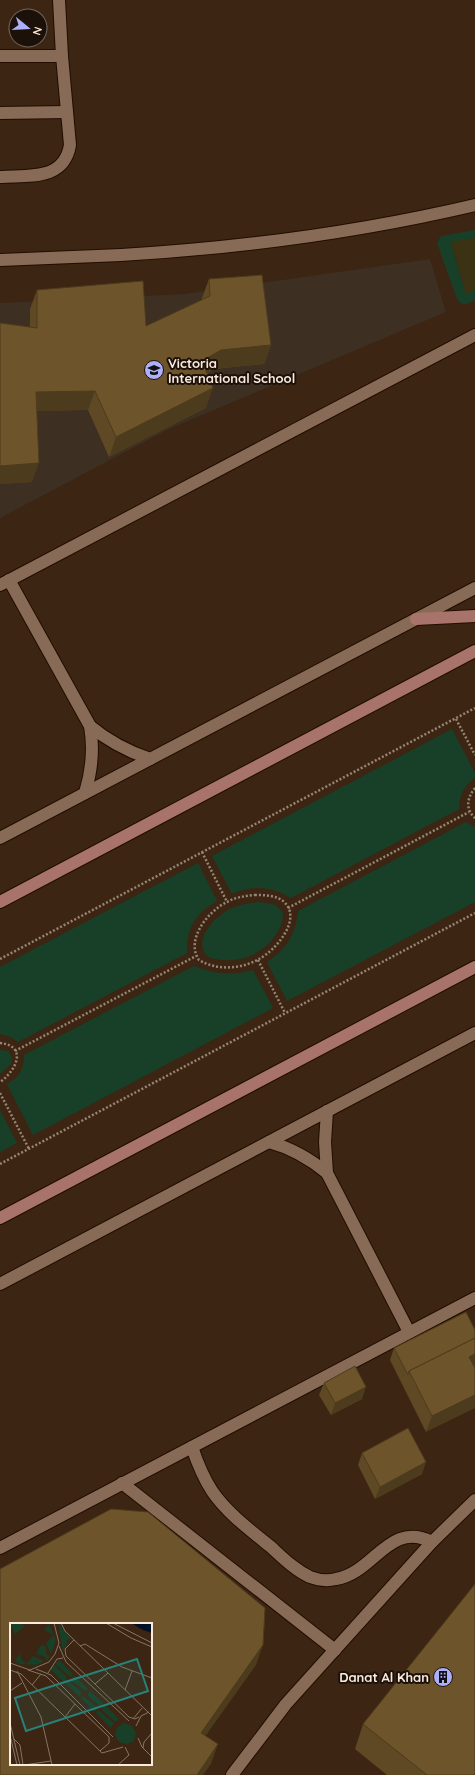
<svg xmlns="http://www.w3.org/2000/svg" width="475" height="1775" font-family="Quicksand,sans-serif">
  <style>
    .education { fill: #3d2f22 }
    .green { fill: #184029 }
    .sand { fill: #3a3212 }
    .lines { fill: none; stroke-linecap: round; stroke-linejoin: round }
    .lane-casing { stroke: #220d00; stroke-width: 14 }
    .street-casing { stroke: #220d00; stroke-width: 14 }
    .secondary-casing { stroke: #220d00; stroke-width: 14 }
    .path { stroke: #998576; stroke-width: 2.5; stroke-dasharray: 2 2; stroke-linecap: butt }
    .lane { stroke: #876b57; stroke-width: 12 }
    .street { stroke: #876b57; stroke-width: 12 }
    .secondary { stroke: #a7736a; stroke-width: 12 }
    .wall { fill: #5f4824 }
    .shaded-wall { fill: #4d3b1d }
    .building { fill: #6e542a; stroke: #4d3b1d; fill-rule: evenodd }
    .labels { text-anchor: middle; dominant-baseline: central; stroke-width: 4; stroke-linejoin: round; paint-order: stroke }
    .poi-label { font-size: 13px; font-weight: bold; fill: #fbebdf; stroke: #1b1109; text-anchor: start }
    .inset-road { fill: none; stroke: #887464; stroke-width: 1 }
    .view { fill: #278279; fill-opacity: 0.15; stroke: #278279; stroke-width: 2 }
    .inset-edge { fill: none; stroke: #fbebdf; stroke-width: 2 }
  </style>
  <rect width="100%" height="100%" fill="#3c2512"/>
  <!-- education -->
  <polygon class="education" points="430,259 446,312 169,429 0,518 0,303 184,294"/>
  <!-- green -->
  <g class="green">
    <path d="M 475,230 L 475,238 L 451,243 L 466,294 L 475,290 L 475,300 C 468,304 462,307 457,299 L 437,243 L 441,236 Z"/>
    <path d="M 452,729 L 475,773 L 475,778 C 464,786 459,795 459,809 L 291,898 C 271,886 253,885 232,894 L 212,856 Z"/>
    <path d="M 466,822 L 475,827 L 475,902 L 287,1001 L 267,962 C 286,950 296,934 298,911 Z"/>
    <path d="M 198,863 L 217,901 C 196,913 186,928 187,953 L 18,1042 L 11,1037 L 0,1034 L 0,967 Z"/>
    <path d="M 260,902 L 276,905 L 283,913 C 283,922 280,929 275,936 C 259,958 232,965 208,957 C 191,940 216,915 232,908 C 241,904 250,903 260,902 Z"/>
    <path d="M 194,966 C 214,974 232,976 253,970 L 273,1008 L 33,1135 L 7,1084 C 19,1078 24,1069 24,1055 Z"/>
    <polygon points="0,1050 8,1051 12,1057 11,1064 0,1074"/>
    <polygon points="0,1110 17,1143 0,1152"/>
  </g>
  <!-- sand -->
  <polygon class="sand" points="475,238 475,290 466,294 451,242"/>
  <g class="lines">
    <!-- lane casing -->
    <g class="lane-casing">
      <g id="lane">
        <polyline points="0,56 62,56"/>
        <polyline points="0,113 67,112"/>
        <path d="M 0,177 C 29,175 64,181 70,145 L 62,56 L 59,0"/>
        <path d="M 192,1447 C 197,1462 203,1477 212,1491 C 227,1513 250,1530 271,1547 C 283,1558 295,1570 310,1577 C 318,1580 328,1581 336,1579 C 374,1573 389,1520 432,1542"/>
      </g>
    </g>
    <!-- street casing -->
    <g class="street-casing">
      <g id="street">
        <path d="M 0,260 C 40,258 81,257 121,255 C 239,248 360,232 475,205"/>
        <path d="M 9,580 L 90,726 C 94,749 92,770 85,793"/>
        <polyline points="0,585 475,335"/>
        <path d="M 90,726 C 108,741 127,751 150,759"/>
        <polyline points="0,838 475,588"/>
        <path d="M 269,1142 C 291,1148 309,1158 327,1173 L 409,1332"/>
        <polyline points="327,1173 325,1142 327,1111"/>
        <polyline points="0,1284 475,1033"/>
        <polyline points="122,1483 335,1650"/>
        <polyline points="0,1548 475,1298"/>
        <polyline points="232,1775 286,1704 432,1542 475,1500"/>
      </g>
    </g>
    <!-- secondary casing -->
    <g class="secondary-casing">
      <g id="secondary">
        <polyline points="416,619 475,616"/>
        <polyline points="0,902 475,651"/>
        <polyline points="0,1218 475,967"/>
      </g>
    </g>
    <!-- path -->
    <g class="path">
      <polyline points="456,719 475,755"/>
      <path d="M 475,788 C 467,798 465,809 475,818"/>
      <polyline points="202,852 227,902"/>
      <path d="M 255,895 C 264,895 277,895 284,902 C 303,919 275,951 259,959 C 242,969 217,971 199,960 C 185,940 208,911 227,902 C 236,897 245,896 255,895 Z"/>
      <polyline points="288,908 469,812"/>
      <polyline points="0,959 475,708"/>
      <polyline points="258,960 285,1013"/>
      <path d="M 0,1043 C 29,1046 15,1072 0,1082"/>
      <polyline points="15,1051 196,956"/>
      <polyline points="0,1093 29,1149"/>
      <polyline points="0,1164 475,913"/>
    </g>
    <!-- lane -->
    <use href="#lane" class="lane"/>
    <!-- street -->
    <use href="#street" class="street"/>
    <!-- secondary -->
    <use href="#secondary" class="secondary"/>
  </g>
  <!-- wall -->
  <g class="wall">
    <polygon points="209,279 271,345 264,364 214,369 207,374 206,408 109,457 88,410 37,411 32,482 0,484 0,323 30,327 30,309 37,290 146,326 202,300 202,298"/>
    <polygon points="394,1348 475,1367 426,1432 390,1360"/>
    <polygon points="324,1383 362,1399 331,1415 319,1395"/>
    <polygon points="362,1453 422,1474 375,1499 358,1465"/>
    <polygon points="363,1724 475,1775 387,1775 355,1749"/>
  </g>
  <!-- shaded-wall -->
  <g class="shaded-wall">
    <polygon points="271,345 264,364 214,369 195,381 202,361 221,350"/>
    <polygon points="213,388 206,408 109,457 116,437"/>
    <polygon points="95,391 88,410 29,411 36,392"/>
    <polygon points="39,463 32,482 0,484 0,466"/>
    <polygon points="475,1354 475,1367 463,1373 469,1357"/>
    <polygon points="366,1387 362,1399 331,1415 335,1403"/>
    <polygon points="475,1395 475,1408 426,1432 432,1416"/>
    <polygon points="426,1462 422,1474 375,1499 380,1487"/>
    <polygon points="263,1645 256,1665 194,1752 201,1733"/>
    <polygon points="218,1744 211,1764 203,1775 197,1775"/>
  </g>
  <!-- building -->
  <g class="building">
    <polygon points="262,275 271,345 221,350 202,361 213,388 116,437 95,391 36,392 39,463 0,466 0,323 37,328 37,290 143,281 146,326 210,296 209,279"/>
    <polygon points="466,1312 475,1330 475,1338 409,1371 408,1375 394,1348"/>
    <polygon points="475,1338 475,1354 469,1357 475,1368 475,1395 432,1416 409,1371"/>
    <polygon points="355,1366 366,1387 335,1403 324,1383"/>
    <polygon points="408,1428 426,1462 380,1487 362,1453"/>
    <path d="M 111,1509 L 148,1512 L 265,1608 L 263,1645 L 201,1733 L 218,1744 L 197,1775 L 0,1775 L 0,1569 ZM 11,1624 L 151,1624 L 151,1764 L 11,1764 Z"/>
    <polygon points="475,1584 475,1775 427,1775 363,1724"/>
  </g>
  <!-- icons -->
  <defs>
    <g id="school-disc" transform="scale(1)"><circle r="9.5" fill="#adaffb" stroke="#1b1109"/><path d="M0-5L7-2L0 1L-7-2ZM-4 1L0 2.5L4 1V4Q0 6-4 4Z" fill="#111"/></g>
    <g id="building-disc" transform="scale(1)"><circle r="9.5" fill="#adaffb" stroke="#1b1109"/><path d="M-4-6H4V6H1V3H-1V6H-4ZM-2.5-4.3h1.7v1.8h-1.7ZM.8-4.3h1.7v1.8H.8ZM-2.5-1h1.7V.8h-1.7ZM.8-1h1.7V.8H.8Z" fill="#111"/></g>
  </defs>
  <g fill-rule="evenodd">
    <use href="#school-disc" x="154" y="370"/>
    <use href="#building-disc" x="443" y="1677"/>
  </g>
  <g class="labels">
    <!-- poi labels -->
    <g class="poi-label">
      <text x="168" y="363">Victoria<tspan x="168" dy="15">International School</tspan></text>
      <text x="429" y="1677" text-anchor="end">Danat Al Khan</text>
    </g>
  </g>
  <!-- overview -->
  <g transform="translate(10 1623)">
    <rect width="142" height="142" fill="#3c2512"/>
    <path d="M 0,0 L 12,0 L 14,4 L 5,11 ZM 48,0 L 61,16 L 56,18 L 57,20 L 53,29 ZM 39,1 L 46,17 L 41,31 L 36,20 L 44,12 L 34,7 ZM 31,22 L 36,23 L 36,30 L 40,34 L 37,37 L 34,33 L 26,31 ZM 11,31 L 11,36 L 16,41 L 23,33 L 34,38 L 26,42 L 10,41 L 5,37 ZM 49,37 L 63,51 L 60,54 L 45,41 ZM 44,42 L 57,54 L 55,60 L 40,46 ZM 64,52 L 78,66 L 76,68 L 62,58 ZM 58,58 L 71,68 L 70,74 L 56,61 ZM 79,67 L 93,80 L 90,83 L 78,73 ZM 73,73 L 87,84 L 85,89 L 71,75 ZM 94,81 L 109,96 L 105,99 L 92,87 ZM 88,87 L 104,100 L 101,105 L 86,90 ZM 115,100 L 122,103 L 126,110 L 124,118 L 117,121 L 109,119 L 105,112 L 107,104 Z" fill="#184029"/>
    <path d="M 121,0 L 142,0 L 142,10 L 133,7 Z" fill="#001025"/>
    <path class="inset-road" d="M 51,0 L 55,8 L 142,93M 96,0 L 121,15 L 142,24M 103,0 L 142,20M 64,17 L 55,26 L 56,33 L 119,94 L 125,96 L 129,94M 49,23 L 56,39 L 119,98M 70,23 L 75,21 L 112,44 L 142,55M 0,40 L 20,47 L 39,39 L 45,31 L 49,20 L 44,0M 26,46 L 41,52 L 103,114M 0,47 L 11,51 L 92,130 L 113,124M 18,47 L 36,53 L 99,114 L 99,120 L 90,128M 7,48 L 31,94 L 42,142M 38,50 L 47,36 L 53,35M 85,61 L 98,50M 22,62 L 31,51M 115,67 L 122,48M 0,68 L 12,60M 55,94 L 65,81M 123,96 L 132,85M 0,100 L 10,142M 126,103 L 131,93 L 139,89M 0,112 L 7,142M 128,115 L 132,124 L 142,134M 4,116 L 10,122 L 13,142M 133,125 L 134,119 L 142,110M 14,142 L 41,138M 108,142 L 119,132 L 115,124"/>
    <path class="view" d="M 127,36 L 138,68 L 16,108 L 5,75 Z"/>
    <rect width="142" height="142" class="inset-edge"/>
  </g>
  <!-- north arrow -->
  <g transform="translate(28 28) rotate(108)"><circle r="19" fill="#1b1109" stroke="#75685f"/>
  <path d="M0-3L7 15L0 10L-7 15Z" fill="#adaffb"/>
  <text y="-6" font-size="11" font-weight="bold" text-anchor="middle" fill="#fbebdf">N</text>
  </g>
</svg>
